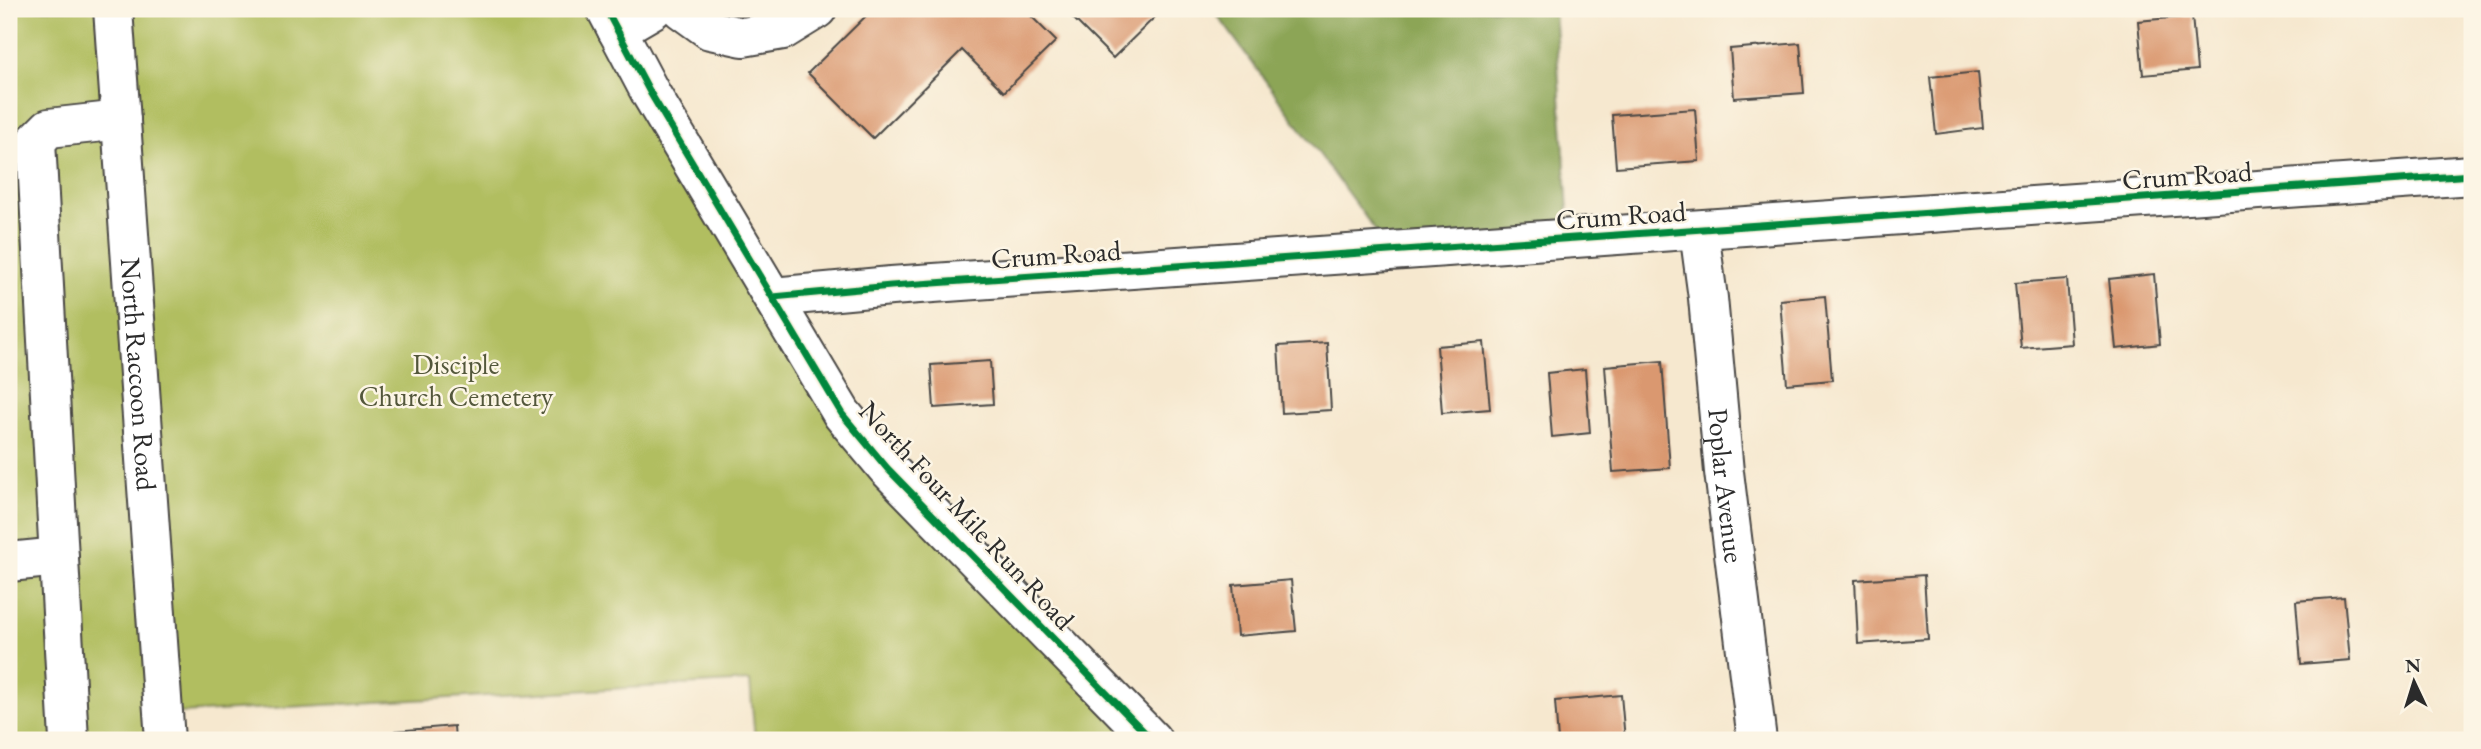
<svg xmlns="http://www.w3.org/2000/svg" width="2481" height="749" font-family="'EB Garamond',serif">
  <style>
    .green { fill: #b1be60; stroke: #6e7446; stroke-width: 2 }
    .forest { fill: #8ca556; stroke: #5c6840; stroke-width: 2 }
    .building { fill: #da9870 }
    .lines { fill: none; stroke-linecap: round; stroke-linejoin: round }
    .minor-casing { stroke: #494744; stroke-width: 42 }
    .minor { stroke: #fff; stroke-width: 38 }
    .cycleway-casing { stroke: #fcf5e5; stroke-width: 11 }
    .cycleway { stroke: #00873e; stroke-width: 7 }
    .labels { text-anchor: middle; dominant-baseline: central; stroke-width: 5; stroke-linejoin: round; paint-order: stroke }
    .street-label { font-size: 28px; fill: #2b2b2b; stroke: #fcf5e5 }
    .park-label { font-size: 28px; fill: #53573b; stroke: #fcf5e5 }
  </style>
  <rect width="100%" height="100%" fill="#fcf5e5"/>
  <filter id="ink" filterUnits="userSpaceOnUse"><feTurbulence type="fractalNoise" baseFrequency=".0143" numOctaves="2"/><feDisplacementMap in="SourceGraphic" scale="14" xChannelSelector="R" yChannelSelector="G"/><feConvolveMatrix kernelMatrix="1 2 1 2 8 2 1 2 1" color-interpolation-filters="sRGB"/></filter>
  <filter id="wash" filterUnits="userSpaceOnUse"><feTurbulence type="fractalNoise" baseFrequency=".00686" numOctaves="4" result="noise"/><feDisplacementMap in="SourceGraphic" scale="28" xChannelSelector="R" yChannelSelector="G"/><feGaussianBlur stdDeviation="1.57" result="paint"/><feColorMatrix in="noise" values="0 0 0 0 0 0 0 0 0 0 0 0 0 0 0 0 0 1.4 0 .05"/><feComposite in="paint" operator="in"/></filter>
  <g filter="url(#wash)">
    <rect width="100%" height="100%" fill="#f6e8cf"/>
    <!-- green -->
    <polygon class="green" points="9,9 606,9 842,414 1152,740 755,740 750,681 164,714 166,740 9,740"/>
    <!-- forest -->
    <polygon class="forest" points="1213,9 1554,9 1570,240 1391,252"/>
    <g id="blocks">
      <!-- building -->
      <g class="building">
        <polygon points="873,9 1024,9 1056,41 1004,92 962,50 873,138 808,73"/>
        <polygon points="1064,9 1163,9 1113,58"/>
        <polygon points="2192,16 2197,70 2143,75 2138,21"/>
        <polygon points="1800,43 1804,93 1734,98 1730,49"/>
        <polygon points="1978,72 1983,128 1936,134 1930,77"/>
        <polygon points="1695,109 1699,161 1616,167 1612,115"/>
        <polygon points="2154,274 2160,344 2116,349 2109,279"/>
        <polygon points="2067,279 2072,344 2021,348 2015,283"/>
        <polygon points="1825,296 1832,380 1787,384 1780,300"/>
        <polygon points="1484,342 1490,409 1442,413 1437,346"/>
        <polygon points="1327,343 1331,410 1282,413 1278,346"/>
        <polygon points="990,361 993,404 934,408 931,365"/>
        <polygon points="1662,361 1670,468 1613,472 1605,366"/>
        <polygon points="1585,369 1590,433 1552,437 1547,373"/>
        <polygon points="1924,575 1928,639 1858,644 1855,580"/>
        <polygon points="1291,580 1296,631 1237,636 1233,585"/>
        <polygon points="2344,597 2350,660 2301,664 2296,601"/>
        <polygon points="1621,695 1625,740 1558,740 1555,701"/>
        <polygon points="454,726 455,740 396,740 395,731"/>
      </g>
    </g>
  </g>
  <g filter="url(#ink)">
    <use href="#blocks" fill-opacity="0" stroke="#494744" stroke-width="2"/>
    <g class="lines">
      <!-- minor casing -->
      <g class="minor-casing">
        <g id="minor">
          <path id="s1" d="M 113,9 L 165,740"/>
          <polyline points="606,9 651,94 842,414 887,468 1152,740"/>
          <polyline points="681,9 710,30 743,37 783,30 817,9"/>
          <polyline points="617,30 653,9"/>
          <path id="s2" d="M 1699,231 L 1708,298 L 1724,472 L 1757,740"/>
          <polyline points="773,297 891,286 2472,175"/>
          <polyline points="9,562 59,557"/>
          <polyline points="69,740 36,141 49,128 121,120"/>
        </g>
      </g>
      <!-- minor -->
      <use href="#minor" class="minor"/>
      <!-- cycleway casing -->
      <g class="cycleway-casing">
        <g id="cycleway">
          <polyline points="606,9 651,94 842,414 887,468 1152,740"/>
          <polyline points="773,297 891,286 2472,175"/>
        </g>
      </g>
      <!-- cycleway -->
      <use href="#cycleway" class="cycleway"/>
    </g>
  </g>
  <g class="labels">
    <!-- street labels -->
    <g class="street-label">
      <text transform="translate(2187 175) rotate(-4)">Crum Road</text>
      <text transform="translate(1621 215) rotate(-4)">Crum Road</text>
      <text transform="translate(1056 254) rotate(-4)">Crum Road</text>
      <text stroke="none"><textPath href="#s1" startOffset="366">North Raccoon Road</textPath></text>
      <text stroke="none"><textPath href="#s2" startOffset="256">Poplar Avenue</textPath></text>
      <text transform="translate(967 515) rotate(47)">North Four Mile Run Road</text>
    </g>
    <!-- park labels -->
    <g class="park-label">
      <text x="456" y="364">Disciple<tspan x="456" dy="32">Church Cemetery</tspan></text>
    </g>
  </g>
  <!-- margin -->
  <rect width="2481" height="749" fill="none" stroke="#fcf5e5" stroke-width="35"/>
  <!-- north arrow -->
  <g transform="translate(2414 682) rotate(356)" stroke="#fcf5e5" stroke-width="5" paint-order="stroke">
  <path d="M0-5L12 26L0 18L-12 26Z" fill="#2b2b2b"/>
  <text y="-10" font-size="19" font-weight="bold" text-anchor="middle" fill="#2b2b2b">N</text>
  </g>
</svg>
